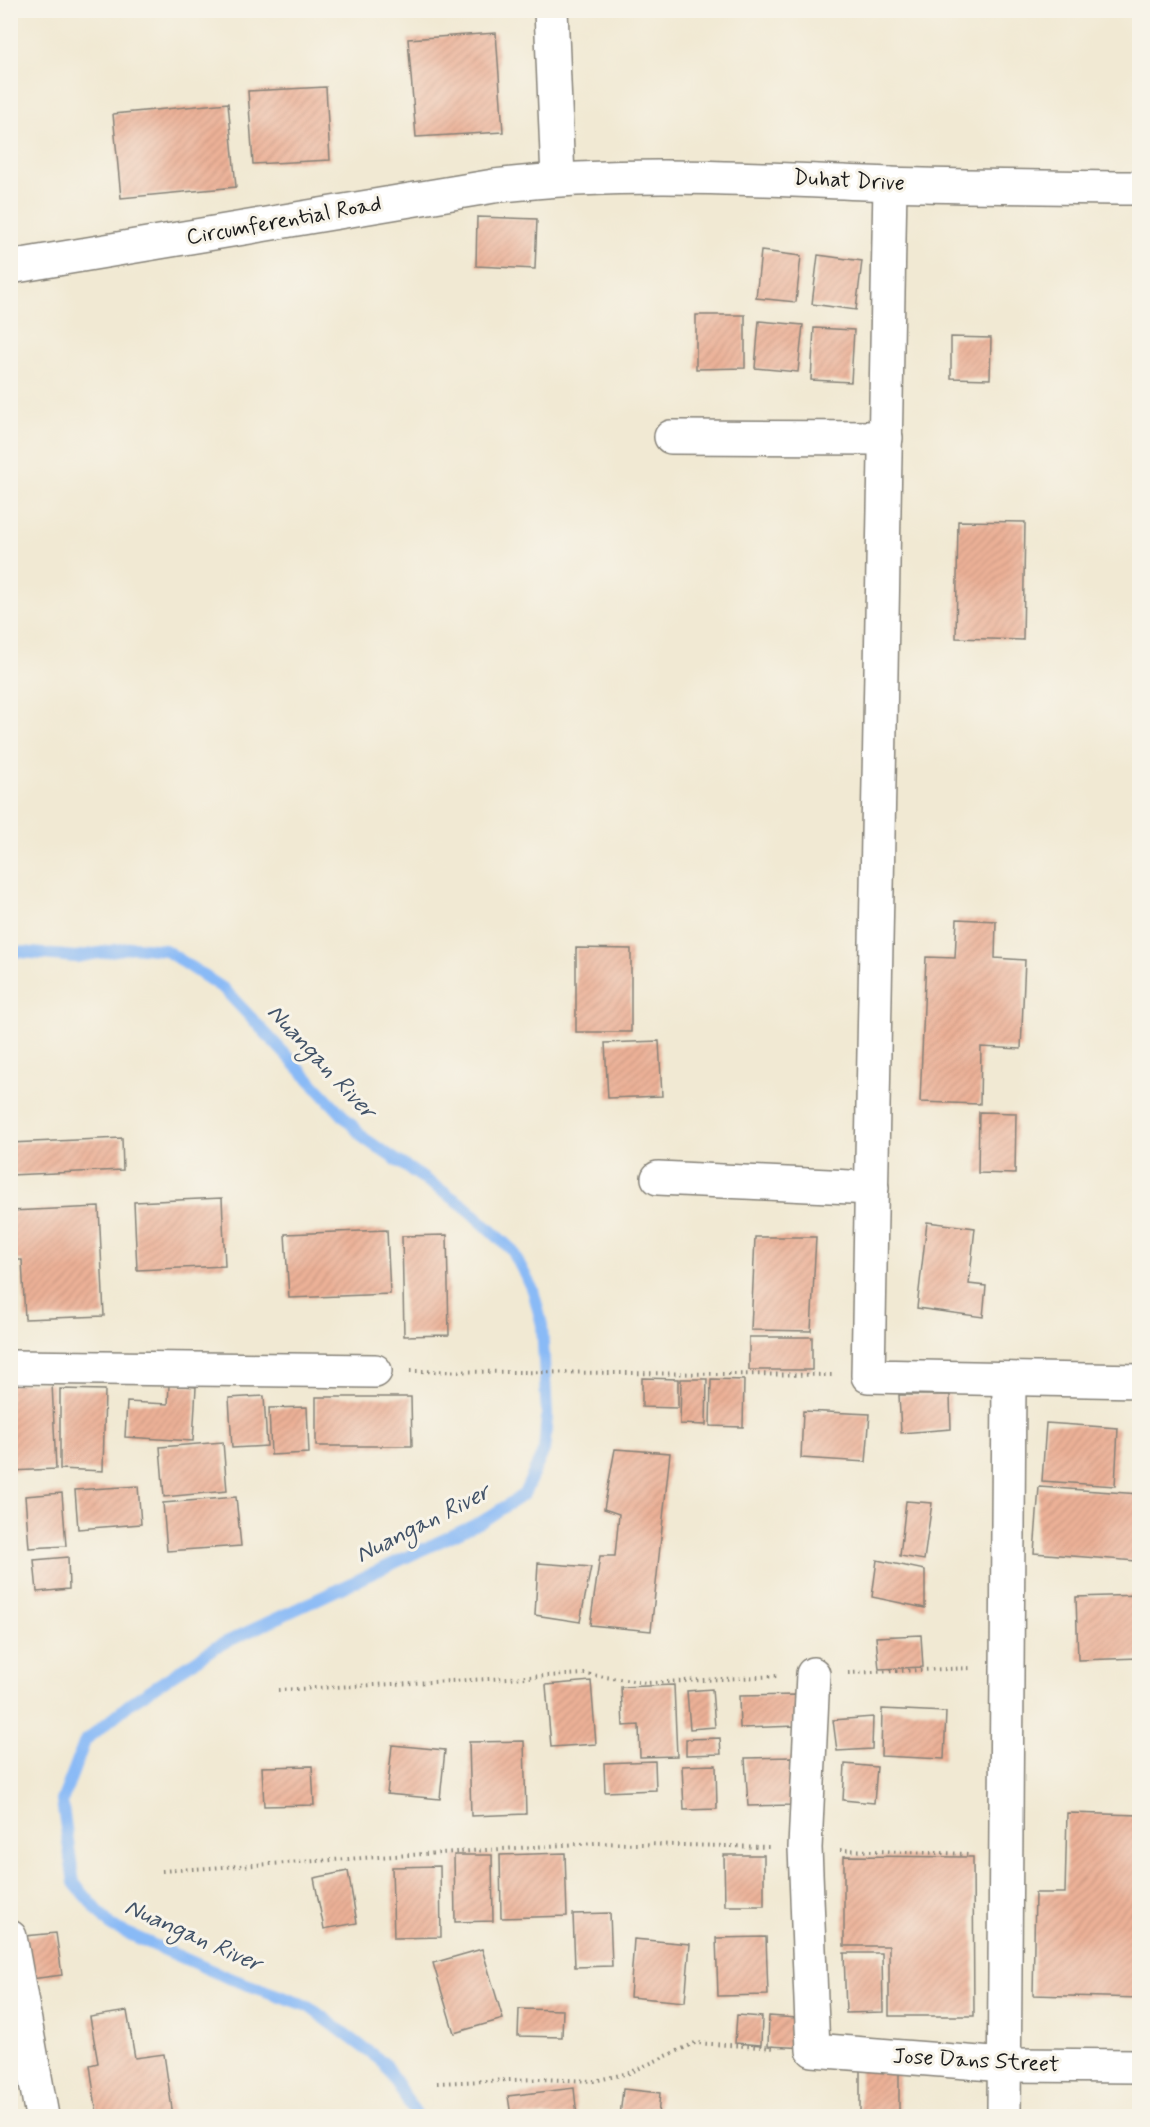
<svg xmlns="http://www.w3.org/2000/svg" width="1150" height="2127" font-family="Mynerve,sans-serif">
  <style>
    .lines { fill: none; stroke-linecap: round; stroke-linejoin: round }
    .stream { stroke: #89baf6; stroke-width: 12 }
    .building { fill: url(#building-hatch) }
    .minor-casing { stroke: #868278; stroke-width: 36 }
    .tertiary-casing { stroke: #868278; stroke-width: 36 }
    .path { stroke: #868278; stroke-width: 4; stroke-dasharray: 1.5 4.5; stroke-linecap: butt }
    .minor { stroke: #fff; stroke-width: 33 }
    .tertiary { stroke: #fff; stroke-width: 33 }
    .labels { text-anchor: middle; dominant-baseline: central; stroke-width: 6; stroke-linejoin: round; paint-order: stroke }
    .street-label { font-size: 22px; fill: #1c1c1c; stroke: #f7f3e8 }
    .water-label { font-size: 24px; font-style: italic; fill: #425368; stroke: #f7f3e8 }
  </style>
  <defs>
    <pattern id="building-hatch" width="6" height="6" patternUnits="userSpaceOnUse" patternTransform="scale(1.5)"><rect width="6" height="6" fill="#ecb197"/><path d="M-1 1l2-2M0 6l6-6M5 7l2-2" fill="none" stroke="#ca9882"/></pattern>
  </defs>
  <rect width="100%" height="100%" fill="#f7f3e8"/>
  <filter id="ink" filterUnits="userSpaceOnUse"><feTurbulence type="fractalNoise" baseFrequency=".0167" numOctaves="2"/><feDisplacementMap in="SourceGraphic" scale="12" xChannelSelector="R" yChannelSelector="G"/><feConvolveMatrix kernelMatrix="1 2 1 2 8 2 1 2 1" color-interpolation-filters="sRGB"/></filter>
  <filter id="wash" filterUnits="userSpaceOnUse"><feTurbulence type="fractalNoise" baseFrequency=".008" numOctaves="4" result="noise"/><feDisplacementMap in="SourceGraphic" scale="24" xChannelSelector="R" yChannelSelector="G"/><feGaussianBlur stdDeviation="1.35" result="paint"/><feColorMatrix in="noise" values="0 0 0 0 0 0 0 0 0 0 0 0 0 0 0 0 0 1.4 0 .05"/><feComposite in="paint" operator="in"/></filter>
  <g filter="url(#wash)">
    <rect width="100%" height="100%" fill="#f1e9d3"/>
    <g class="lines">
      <!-- stream -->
      <polyline class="stream" points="10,951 76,957 133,947 165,950 224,989 365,1139 463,1205 512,1250 533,1290 542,1325 547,1416 544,1450 524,1494 483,1521 216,1647 132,1702 85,1741 62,1801 74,1883 111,1926 226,1977 308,2006 384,2063 417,2116"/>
    </g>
    <g id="blocks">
      <!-- building -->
      <g class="building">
        <polygon points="496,33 503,132 416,137 408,39"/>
        <polygon points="326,87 330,160 253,164 248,91"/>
        <polygon points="228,103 236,187 121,198 113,114"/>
        <polygon points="477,217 537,219 535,269 476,266"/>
        <polygon points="761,251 801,256 796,302 756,298"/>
        <polygon points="818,255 862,261 856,310 812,304"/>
        <polygon points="696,315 745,315 745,368 696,369"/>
        <polygon points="759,321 803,325 798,372 755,368"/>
        <polygon points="814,328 854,330 851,382 811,380"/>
        <polygon points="951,337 991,338 990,379 951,378"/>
        <polygon points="958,521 1025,522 1023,640 956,638"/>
        <polygon points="957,919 996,921 995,958 1025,960 1021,1049 981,1047 980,1104 920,1102 926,957 955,958"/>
        <polygon points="576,948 631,949 631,1032 576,1032"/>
        <polygon points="659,1041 662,1096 608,1098 605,1043"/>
        <polygon points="979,1112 1016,1113 1015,1174 978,1173"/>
        <polygon points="122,1138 123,1170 10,1175 10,1143"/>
        <polygon points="222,1198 225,1266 137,1270 134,1202"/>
        <polygon points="99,1207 104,1316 25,1319 22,1260 10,1260 10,1211"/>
        <polygon points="927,1222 975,1228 969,1284 986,1286 983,1317 917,1308"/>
        <polygon points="387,1230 390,1294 289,1298 285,1234"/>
        <polygon points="447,1235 449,1335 404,1336 402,1236"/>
        <polygon points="755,1237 816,1237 811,1331 751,1330"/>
        <rect x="749" y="1337" width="63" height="33"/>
        <polygon points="642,1378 678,1379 678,1408 642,1407"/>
        <polygon points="681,1379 707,1379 706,1425 680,1424"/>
        <polygon points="711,1379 744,1380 743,1427 710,1426"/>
        <polygon points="52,1383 56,1469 10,1471 10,1384"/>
        <polygon points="169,1385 196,1387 193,1441 125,1437 127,1402 168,1404"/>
        <polygon points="60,1389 105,1390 103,1471 60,1469"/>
        <polygon points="899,1395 950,1395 951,1429 901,1433"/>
        <polygon points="264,1396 267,1446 232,1448 229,1398"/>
        <polygon points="316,1397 411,1397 412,1446 316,1446"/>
        <polygon points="307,1407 309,1453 271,1455 269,1408"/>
        <polygon points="803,1411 870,1414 866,1462 801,1458"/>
        <polygon points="1046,1423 1118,1428 1115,1486 1042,1481"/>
        <polygon points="223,1442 227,1491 164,1497 160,1447"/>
        <polygon points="615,1449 670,1453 651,1631 590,1625 600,1556 615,1556 619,1514 604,1509"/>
        <polygon points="138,1486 141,1524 78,1529 75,1490"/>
        <polygon points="1039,1487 1140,1494 1136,1561 1034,1553"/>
        <polygon points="62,1493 66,1546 29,1548 25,1496"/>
        <polygon points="236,1497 241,1546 167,1551 163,1503"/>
        <polygon points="906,1501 932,1503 924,1560 900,1556"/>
        <polygon points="68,1557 69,1589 37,1592 34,1560"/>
        <polygon points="877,1560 925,1570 925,1608 872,1597"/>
        <polygon points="538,1563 591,1567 580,1622 535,1615"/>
        <polygon points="1140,1595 1140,1658 1078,1660 1076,1597"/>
        <polygon points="921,1635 923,1667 879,1669 876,1637"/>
        <polygon points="591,1681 596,1744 551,1747 546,1685"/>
        <polygon points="674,1685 677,1756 640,1757 639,1725 623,1726 621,1687"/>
        <polygon points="712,1689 715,1727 690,1729 687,1691"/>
        <polygon points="796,1695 797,1726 740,1728 739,1696"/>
        <polygon points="882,1709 946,1712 944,1759 881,1756"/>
        <polygon points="873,1717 872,1749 837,1751 833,1720"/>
        <polygon points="720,1738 721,1754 686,1755 686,1739"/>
        <polygon points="524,1741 526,1814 471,1816 469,1742"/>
        <polygon points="392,1745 445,1750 440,1799 387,1794"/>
        <polygon points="793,1757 795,1805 748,1806 745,1758"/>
        <polygon points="655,1761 656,1790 605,1792 604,1763"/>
        <polygon points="845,1764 877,1767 874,1803 843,1800"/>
        <polygon points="716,1765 717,1809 684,1810 682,1766"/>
        <polygon points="312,1766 314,1805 264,1806 262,1767"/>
        <polygon points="1067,1813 1140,1815 1140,1998 1033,1995 1035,1893 1065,1893"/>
        <polygon points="565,1853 567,1916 501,1918 500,1855"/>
        <polygon points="454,1855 492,1855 493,1921 455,1922"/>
        <polygon points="724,1855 764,1855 764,1906 725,1906"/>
        <polygon points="844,1856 973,1857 974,2016 889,2016 889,1946 844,1946"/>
        <polygon points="440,1866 441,1937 394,1938 392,1867"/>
        <polygon points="348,1871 357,1923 324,1929 314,1878"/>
        <polygon points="610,1913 612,1966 575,1967 573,1914"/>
        <polygon points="56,1933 62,1975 31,1979 25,1936"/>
        <polygon points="766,1937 768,1995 718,1996 716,1938"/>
        <polygon points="634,1939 690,1944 685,2002 630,1997"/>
        <polygon points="482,1949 503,2019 454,2033 433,1963"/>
        <polygon points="844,1953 882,1953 883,2012 846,2013"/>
        <polygon points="519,2009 563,2010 562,2037 518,2036"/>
        <polygon points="127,2011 135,2058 164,2054 173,2116 97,2116 90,2065 98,2063 90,2017"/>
        <polygon points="737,2015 762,2017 761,2045 735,2043"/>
        <polygon points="769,2016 810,2019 808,2048 768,2046"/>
        <rect x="860" y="2065" width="39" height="51"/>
        <polygon points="574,2088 577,2116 511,2116 508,2096"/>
        <polygon points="623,2089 660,2093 658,2116 620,2116"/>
      </g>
    </g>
  </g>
  <g filter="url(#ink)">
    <use href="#blocks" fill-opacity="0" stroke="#868278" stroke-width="1.5"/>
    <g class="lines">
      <!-- minor casing -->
      <g class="minor-casing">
        <g id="minor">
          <polyline points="890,184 868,1376 1140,1381"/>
          <polyline points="671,437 886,438"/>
          <polyline points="658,1178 872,1188"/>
          <polyline points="10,1367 375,1371"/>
          <polyline points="813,1674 805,1848 813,2050 1005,2065 1140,2066"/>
          <polyline points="10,1937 42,2116"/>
          <polyline points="1004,2116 1009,1379"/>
        </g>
      </g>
      <!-- tertiary casing -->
      <g class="tertiary-casing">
        <g id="tertiary">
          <polyline points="551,10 558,178"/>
          <path d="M 10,267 L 494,186 C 626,170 757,179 889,184 C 973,187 1056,187 1140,188"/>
        </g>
      </g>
      <!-- path -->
      <g class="path">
        <polyline points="410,1371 832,1375"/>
        <polyline points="848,1673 972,1668"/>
        <polyline points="278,1690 585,1674 646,1683 778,1676"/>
        <polyline points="840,1850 971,1854"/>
        <polyline points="162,1871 595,1843 770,1847"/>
        <polyline points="437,2083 537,2079 594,2081 629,2073 695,2043 777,2048"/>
      </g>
      <!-- minor -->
      <use href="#minor" class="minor"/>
      <!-- tertiary -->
      <use href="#tertiary" class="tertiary"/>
    </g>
  </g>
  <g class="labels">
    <!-- street labels -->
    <g class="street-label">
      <text transform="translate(849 181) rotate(3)">Duhat Drive</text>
      <text transform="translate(284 221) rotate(-10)">Circumferential Road</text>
      <text transform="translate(976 2061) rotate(3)">Jose Dans Street</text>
    </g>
    <!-- water labels -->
    <g class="water-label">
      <text transform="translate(321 1062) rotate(47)">Nuangan River</text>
      <text transform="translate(423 1524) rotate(-27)">Nuangan River</text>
      <text transform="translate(193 1936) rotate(24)">Nuangan River</text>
    </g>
  </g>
  <!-- margin -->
  <rect width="1150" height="2127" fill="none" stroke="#f7f3e8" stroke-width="36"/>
</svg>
